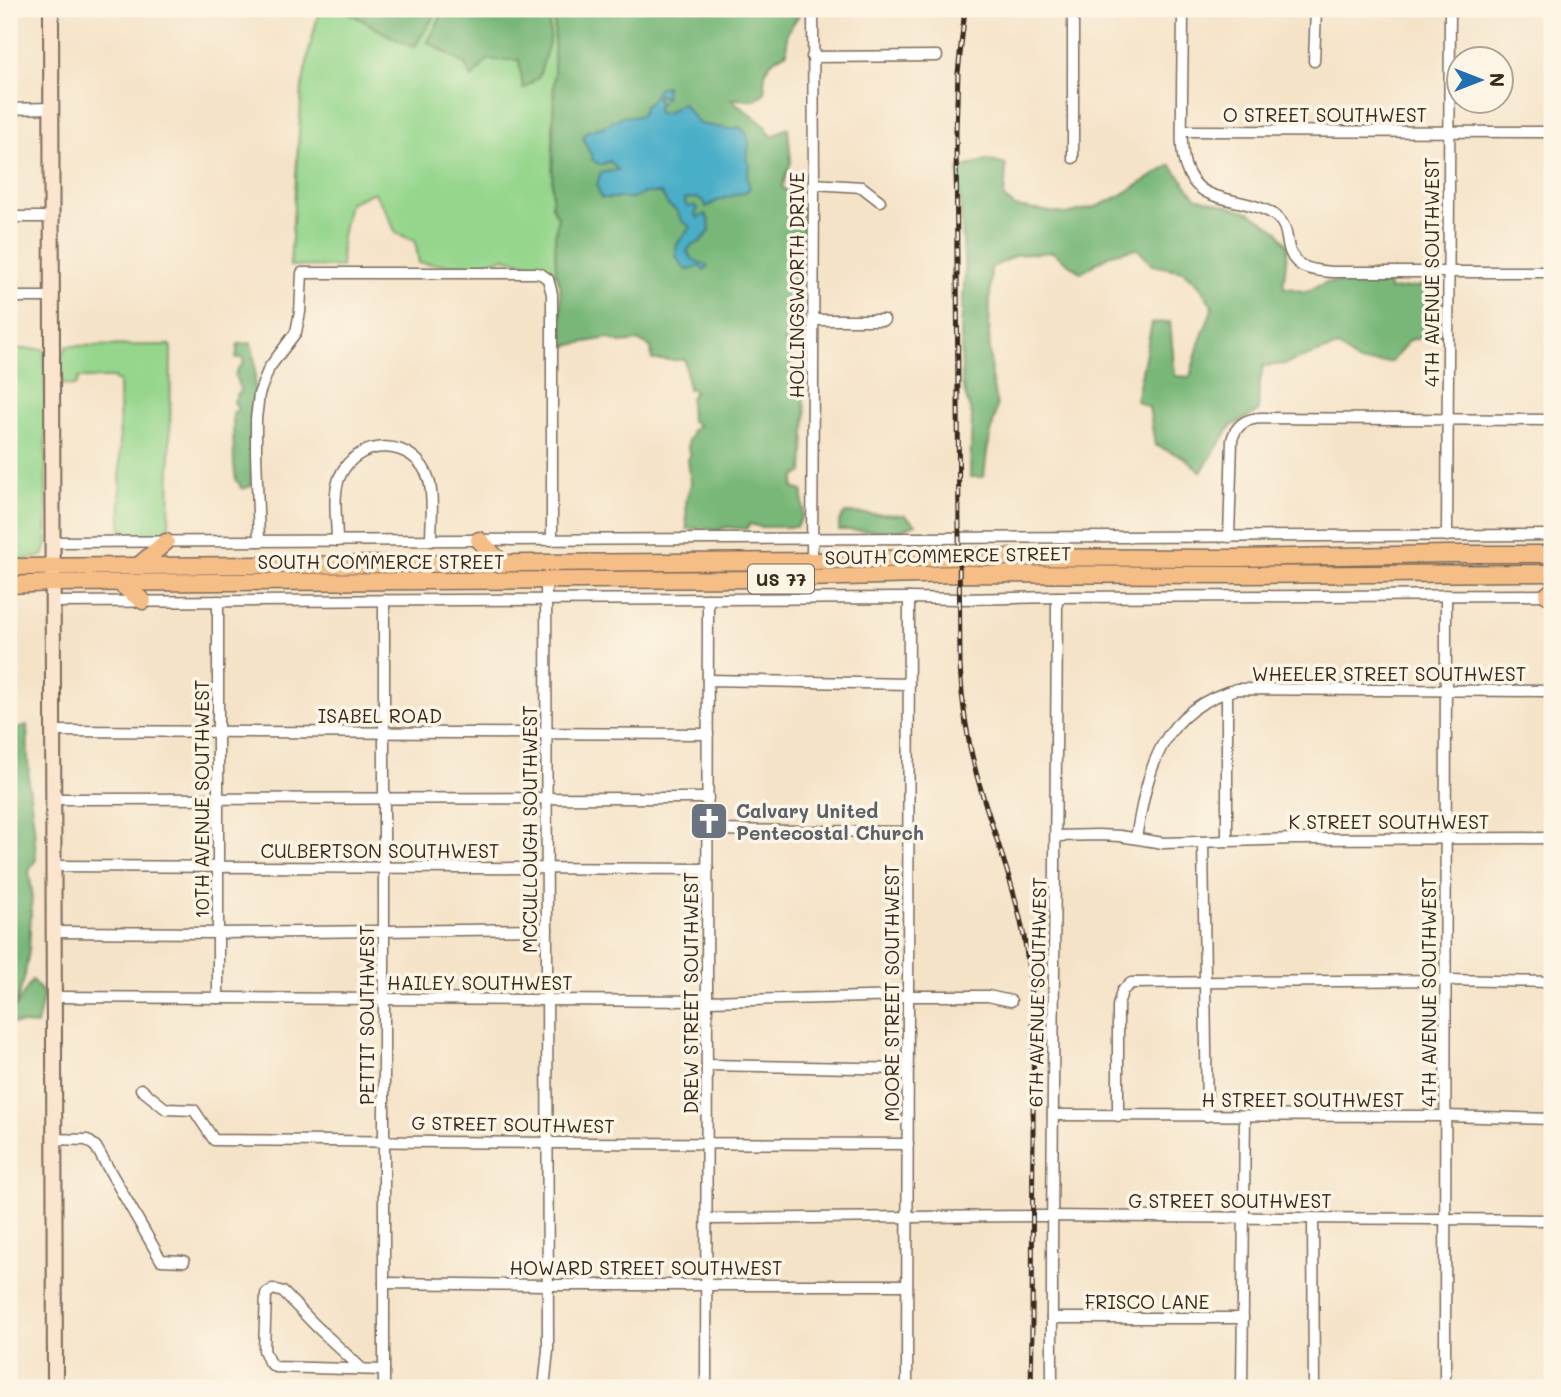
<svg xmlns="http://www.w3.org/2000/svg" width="1561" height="1397" font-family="Mali,sans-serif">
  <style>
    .green { fill: #95d68c; stroke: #688055; stroke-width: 2 }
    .forest { fill: #78b778; stroke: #5a704b; stroke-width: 2 }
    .water { fill: #48aec8; stroke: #426c73; stroke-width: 2 }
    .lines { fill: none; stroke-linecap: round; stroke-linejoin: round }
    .street-casing { stroke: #7c6b5a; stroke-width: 13 }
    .secondary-casing { stroke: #7c6b5a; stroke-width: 18 }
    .primary-casing { stroke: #7c6b5a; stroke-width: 19 }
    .street { stroke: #fff; stroke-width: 10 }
    .secondary { stroke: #fbe5cf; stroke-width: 14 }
    .primary { stroke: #f6be87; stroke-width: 16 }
    .rail-casing { stroke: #3b2a1e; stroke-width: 5 }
    .rail { stroke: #fcf5e5; stroke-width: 2.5; stroke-dasharray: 8; stroke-linecap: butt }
    .labels { text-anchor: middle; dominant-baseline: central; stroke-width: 7; stroke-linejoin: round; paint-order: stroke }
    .shield { fill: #fcf5e5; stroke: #75675a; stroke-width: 2 }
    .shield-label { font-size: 18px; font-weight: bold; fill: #3b2a1e }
    .street-label { font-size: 19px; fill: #3b2a1e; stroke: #fcf5e5 }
    .worship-label { font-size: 19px; font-weight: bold; fill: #5b616d; stroke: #fcf5e5; text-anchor: start }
  </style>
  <rect width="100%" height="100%" fill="#fcf5e5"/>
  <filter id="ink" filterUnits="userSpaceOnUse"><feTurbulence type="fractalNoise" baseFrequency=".0143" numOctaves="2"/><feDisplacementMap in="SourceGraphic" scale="14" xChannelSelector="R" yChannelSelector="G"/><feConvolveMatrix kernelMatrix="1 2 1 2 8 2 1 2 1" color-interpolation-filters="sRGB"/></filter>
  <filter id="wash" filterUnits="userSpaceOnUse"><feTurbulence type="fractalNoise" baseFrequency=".00686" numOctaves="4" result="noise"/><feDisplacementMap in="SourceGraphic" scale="28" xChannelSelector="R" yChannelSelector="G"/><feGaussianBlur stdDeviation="1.57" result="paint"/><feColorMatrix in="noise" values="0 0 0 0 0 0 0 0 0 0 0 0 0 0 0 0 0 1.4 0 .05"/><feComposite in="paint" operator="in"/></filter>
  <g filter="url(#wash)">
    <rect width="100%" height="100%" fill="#f5e3c8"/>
    <!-- green -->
    <g class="green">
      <polygon points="320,9 343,9 414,47 439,9 445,9 428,42 465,64 487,60 519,60 523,88 550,39 549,9 555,9 552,206 558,217 555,237 556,272 551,276 532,265 504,258 470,266 419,263 415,241 396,233 387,213 374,192 349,203 342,236 341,267 290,266 302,88 311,42"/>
      <path d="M 171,345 L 169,536 L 167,538 L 121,535 L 119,381 L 115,381 L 114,378 L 78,378 L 77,384 L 74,386 L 62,384 C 55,371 60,358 67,346 Z"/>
      <polygon points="9,349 44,349 47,545 43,556 28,559 9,560"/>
    </g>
    <!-- forest -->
    <g class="forest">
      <polygon points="343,9 439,9 414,47 397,40"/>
      <polygon points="445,9 549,9 550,39 539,77 523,89 519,60 487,60 472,78 465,64 428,42"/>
      <path d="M 555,9 L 799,9 L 799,15 L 787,33 L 787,52 C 767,61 762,71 765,92 L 755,100 L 731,99 L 764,125 L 768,132 L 774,136 L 779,132 L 788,128 L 791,162 L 782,187 L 790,194 L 792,207 L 800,207 L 808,214 L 808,229 L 798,251 L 789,261 L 787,278 L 796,277 L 794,295 L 786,301 L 798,309 L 784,323 L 794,336 L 784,342 L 791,351 L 790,389 L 801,389 L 806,413 L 803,472 L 795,477 L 793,488 L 803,491 L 803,515 L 796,527 L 760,527 L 750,524 L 746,529 L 727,527 L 716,531 L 705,528 L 687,529 L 686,501 L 691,484 L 688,459 L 691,453 L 688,450 L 688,440 L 691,436 L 691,432 L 698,425 L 691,421 L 690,398 L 695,392 L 691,388 L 688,389 L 685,360 L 652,360 L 651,347 L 639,341 L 621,343 L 607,338 L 560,347 L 561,306 L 560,286 L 556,272 L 555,237 L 558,217 L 552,206 Z"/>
      <polygon points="987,160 1006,165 1004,198 1015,207 1066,214 1096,207 1118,197 1171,165 1196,197 1249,212 1278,231 1288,246 1283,287 1306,292 1325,283 1389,276 1389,290 1417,287 1441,276 1443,335 1409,340 1392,362 1359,363 1338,346 1285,364 1263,366 1259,388 1258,412 1231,426 1201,472 1185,458 1155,445 1149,407 1136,401 1152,323 1170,322 1175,376 1190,377 1199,344 1213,307 1198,284 1183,271 1152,265 1137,248 1111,254 1081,273 1053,252 1016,255 991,268 989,334 991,377 997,406 987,451 984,477 970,477 972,416 962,384 961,329 965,272 958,169"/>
      <path d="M 251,343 C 258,367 255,391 250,416 L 253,422 L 251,486 L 243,489 L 240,487 L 240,484 L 236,481 L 234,466 L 233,413 L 238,409 L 234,402 L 237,395 L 241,392 L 235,375 L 238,369 L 243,364 L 244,358 L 236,358 L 238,344 Z"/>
      <polygon points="845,513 904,515 916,524 899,531 839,530 839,521"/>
      <polygon points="27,725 29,786 34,826 36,859 29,871 32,892 29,951 24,979 14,1010 32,980 44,994 37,1025 9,1023 9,734 13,729"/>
    </g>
    <!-- water -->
    <path class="water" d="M 666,86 L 665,99 L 658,94 L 656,99 L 661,103 L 657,106 L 658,113 L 666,113 L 682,103 L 699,124 L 730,129 L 739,127 C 751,134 750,147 746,159 L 750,165 L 747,177 L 750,188 L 745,192 L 719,200 L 706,207 L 704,201 L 697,198 L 684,199 L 687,207 L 695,206 L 698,210 L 695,213 L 698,218 L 705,214 L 709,220 L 710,231 L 700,242 L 693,244 L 687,251 L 692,259 L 708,266 L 704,271 L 700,266 L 686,270 L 676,256 L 677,244 L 691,227 L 682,221 L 677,211 L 668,205 L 661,193 L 645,193 L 632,198 L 601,198 L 597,186 L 600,173 L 618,170 L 610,161 L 600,165 L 593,160 L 583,137 L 587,131 L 602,127 L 623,116 L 633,117 L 641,115 L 645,105 L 649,103 L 658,88 Z"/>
  </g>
  <g filter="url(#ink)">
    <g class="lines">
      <!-- street casing -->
      <g class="street-casing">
        <g id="street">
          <path d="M 1183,9 C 1183,41 1182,74 1182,106 C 1182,125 1180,147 1185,165 C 1189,177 1197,188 1208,193 C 1229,203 1264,203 1279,219 C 1284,224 1286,231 1287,238 C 1290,267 1306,270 1332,272 L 1552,272"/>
          <polyline points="812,57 937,56"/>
          <polyline points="1314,61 1316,9"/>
          <polyline points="9,109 52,108"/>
          <polyline points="1182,131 1552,132"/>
          <polyline points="1073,158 1073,9"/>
          <polyline points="814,184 862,187 880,201"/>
          <polyline points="9,217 52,217"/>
          <polyline points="9,297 52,297"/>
          <polyline points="813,320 884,320"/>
          <polyline points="1447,536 1450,9"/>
          <path d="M 1229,537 L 1232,440 C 1236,425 1245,419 1261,418 L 1552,420"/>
          <polyline points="259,541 256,453 256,419 259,394 269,368 296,332 300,312 302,273 536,273 541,274 548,279 552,294 552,540"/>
          <path d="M 337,541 C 337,521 332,495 340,476 C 358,436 416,438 429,480 C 434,499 431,522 431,541"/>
          <polyline points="52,542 1552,535"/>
          <polyline points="812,561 814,184 813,9"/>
          <polyline points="384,600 384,1388"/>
          <polyline points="218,601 218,998"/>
          <polyline points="53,602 909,598 959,599 1057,597 1550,595"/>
          <polyline points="708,680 909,684"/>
          <polyline points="1227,692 1227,841"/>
          <polyline points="53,731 708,734"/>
          <polyline points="53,799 708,798"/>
          <polyline points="708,830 909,832"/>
          <polyline points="1056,836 1098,835 1120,836 1163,843 1296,839 1552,838"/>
          <path d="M 1136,838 C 1148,769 1160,710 1237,689 L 1552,691"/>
          <polyline points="1203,842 1207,1116"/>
          <polyline points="53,866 708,869"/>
          <polyline points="53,932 218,933 547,929"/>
          <polyline points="53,997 707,1001 907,996 988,996 1011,1001"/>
          <polyline points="707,1065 908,1069"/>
          <polyline points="141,1089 166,1109 194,1110 214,1140 548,1143 908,1144"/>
          <polyline points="1053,1115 1446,1116 1552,1119"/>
          <polyline points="1118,1116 1118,1006 1122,991 1131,983 1446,980 1552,982"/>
          <polyline points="53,1139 87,1140 96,1147 161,1260 184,1261"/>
          <polyline points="1313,1218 1314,1388"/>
          <polyline points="707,1219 1039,1216 1552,1220"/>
          <polyline points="384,1283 548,1285 907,1285"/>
          <polyline points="1052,1318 1243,1318"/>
          <polyline points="362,1369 317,1327 283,1292 273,1289 266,1294 264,1350 269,1362 275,1367 384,1370"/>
          <polyline points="544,1388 548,1350 546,577"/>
          <polyline points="706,1388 708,599"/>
          <polyline points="907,1388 909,598"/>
          <path d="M 1052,1388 C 1051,1125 1056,861 1057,597"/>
          <polyline points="1242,1388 1245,1116"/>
          <polyline points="1445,1388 1446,595"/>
        </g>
      </g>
      <!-- secondary casing -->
      <g class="secondary-casing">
        <polyline id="secondary" points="51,9 55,1388"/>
      </g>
      <!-- primary casing -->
      <g class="primary-casing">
        <g id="primary">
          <polyline points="479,540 503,564"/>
          <polyline points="138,566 166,542"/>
          <polyline points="9,567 812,561 959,557 1238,558 1447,554 1552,554"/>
          <polyline points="119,583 143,601"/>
          <polyline points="9,585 53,583 766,579 959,574 1239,575 1552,573"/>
          <polyline points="1547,595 1552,591"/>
        </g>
      </g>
      <!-- street -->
      <use href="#street" class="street"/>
      <!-- secondary -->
      <use href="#secondary" class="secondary"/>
      <!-- primary -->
      <use href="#primary" class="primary"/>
      <!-- rail casing -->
      <g class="rail-casing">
        <path id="rail" d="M 965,9 L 958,73 L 956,131 L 960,666 C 962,703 967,740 977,776 C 993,834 1017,889 1026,949 C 1036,1012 1033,1076 1033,1139 C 1032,1222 1033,1305 1031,1388"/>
      </g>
      <!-- rail -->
      <use href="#rail" class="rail"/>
    </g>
  </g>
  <!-- icons -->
  <defs>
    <g id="church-square" transform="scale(2.0125)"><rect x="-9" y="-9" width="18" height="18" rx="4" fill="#6b7280" stroke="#fcf5e5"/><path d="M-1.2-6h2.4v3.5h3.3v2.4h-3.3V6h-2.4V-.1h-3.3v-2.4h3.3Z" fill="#fff"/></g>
  </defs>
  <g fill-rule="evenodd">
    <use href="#church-square" x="709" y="821"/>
  </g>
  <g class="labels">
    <!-- shield labels -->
    <rect class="shield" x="748" y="564.5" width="66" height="29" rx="5"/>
    <g class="shield-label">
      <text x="781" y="579">US 77</text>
    </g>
    <!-- street labels -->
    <g class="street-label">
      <text x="1325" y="114">O STREET SOUTHWEST</text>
      <text transform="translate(1431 272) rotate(-90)">4TH AVENUE SOUTHWEST</text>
      <text transform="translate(796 285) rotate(-90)">HOLLINGSWORTH DRIVE</text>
      <text transform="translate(948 555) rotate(-1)">SOUTH COMMERCE STREET</text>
      <text x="381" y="561">SOUTH COMMERCE STREET</text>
      <text x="1389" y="673">WHEELER STREET SOUTHWEST</text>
      <text x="380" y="715">ISABEL ROAD</text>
      <text transform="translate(201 799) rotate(-90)">10TH AVENUE SOUTHWEST</text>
      <text x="1389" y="821">K STREET SOUTHWEST</text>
      <text transform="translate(529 829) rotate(-90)">MCCULLOUGH SOUTHWEST</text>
      <text x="380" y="850">CULBERTSON SOUTHWEST</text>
      <text x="480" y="982">HAILEY SOUTHWEST</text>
      <text transform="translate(1037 992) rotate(-89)">6TH AVENUE SOUTHWEST</text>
      <text transform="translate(1428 992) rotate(-90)">4TH AVENUE SOUTHWEST</text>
      <text transform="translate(690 993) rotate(-90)">DREW STREET SOUTHWEST</text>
      <text transform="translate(891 993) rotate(-90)">MOORE STREET SOUTHWEST</text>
      <text transform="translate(366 1015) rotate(-90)">PETTIT SOUTHWEST</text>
      <text x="1303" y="1099">H STREET SOUTHWEST</text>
      <text transform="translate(513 1124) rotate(1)">G STREET SOUTHWEST</text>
      <text x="1230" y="1200">G STREET SOUTHWEST</text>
      <text x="646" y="1267">HOWARD STREET SOUTHWEST</text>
      <text x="1147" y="1301">FRISCO LANE</text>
    </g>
    <!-- worship labels -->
    <g class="worship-label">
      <text x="736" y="810">Calvary United<tspan x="736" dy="22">Pentecostal Church</tspan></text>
    </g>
  </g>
  <!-- margin -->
  <rect width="1561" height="1397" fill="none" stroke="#fcf5e5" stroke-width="35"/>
  <!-- north arrow -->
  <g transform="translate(1480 80) rotate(90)"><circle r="33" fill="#fcf5e5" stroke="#afa495" stroke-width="2"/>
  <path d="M0-5L12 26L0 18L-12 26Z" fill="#1f6fb2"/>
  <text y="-10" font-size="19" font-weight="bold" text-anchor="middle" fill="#3b2a1e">N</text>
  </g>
</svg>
